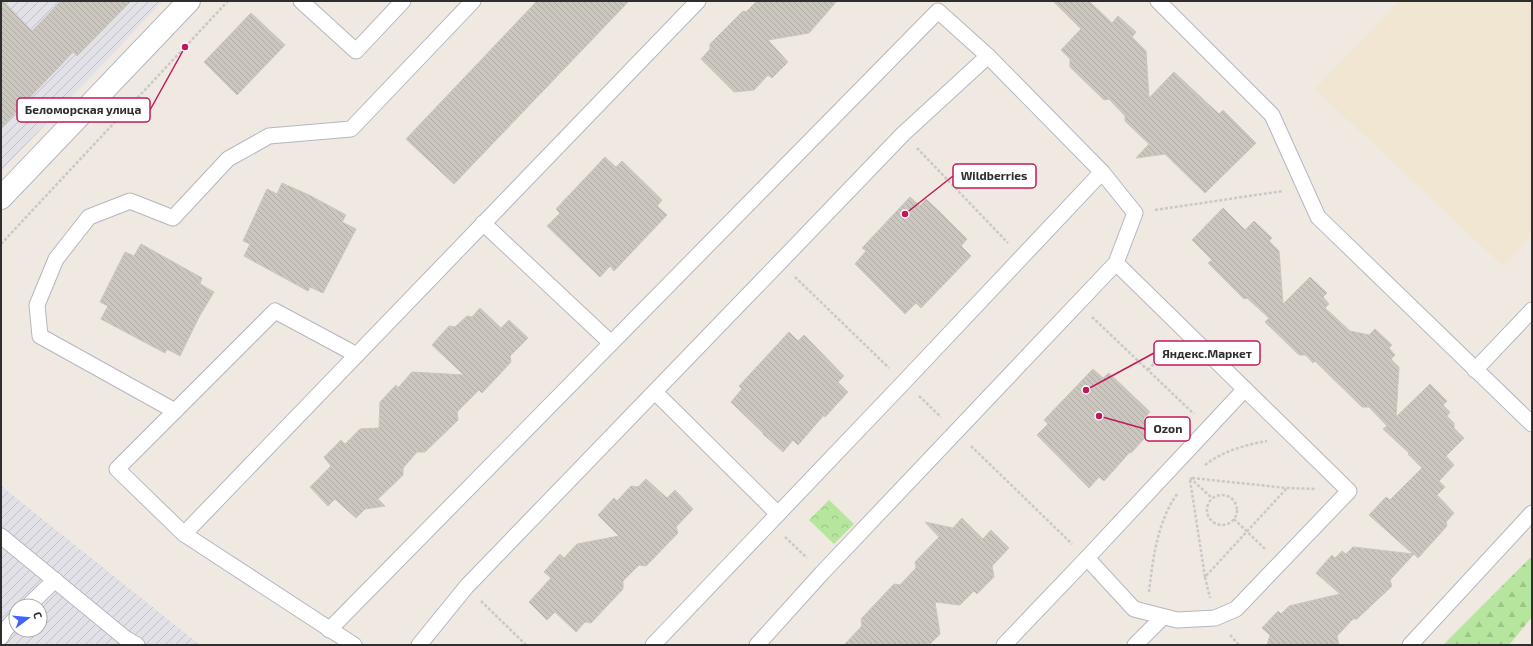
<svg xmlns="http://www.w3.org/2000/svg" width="1533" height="646" font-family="'Exo 2',sans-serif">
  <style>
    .industrial { fill: url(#industrial-furrows); fill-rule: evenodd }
    .education { fill: #f0e6d1 }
    .forest { fill: url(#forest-firs) }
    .park { fill: url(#park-crowns) }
    .building { fill: url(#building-back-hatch); stroke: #cbc5ba }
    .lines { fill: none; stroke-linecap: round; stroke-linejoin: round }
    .lane-casing { stroke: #b4b7c1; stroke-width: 17 }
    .street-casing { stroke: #b4b7c1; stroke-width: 24 }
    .path { stroke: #c9c9c9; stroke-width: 2.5; stroke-dasharray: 3 2; stroke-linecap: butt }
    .lane { stroke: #fff; stroke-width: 15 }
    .street { stroke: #fff; stroke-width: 22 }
    .leader { fill: none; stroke: #c2185b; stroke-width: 1.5 }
    .callout-dot { fill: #c2185b; stroke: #fff; stroke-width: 1.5 }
    .callout { fill: #fff; stroke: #c2185b; stroke-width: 1.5 }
    .callout-label { font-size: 12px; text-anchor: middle; font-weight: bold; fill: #2e2e2e }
  </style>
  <defs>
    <pattern id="industrial-furrows" width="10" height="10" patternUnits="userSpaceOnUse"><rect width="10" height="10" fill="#e3e1e8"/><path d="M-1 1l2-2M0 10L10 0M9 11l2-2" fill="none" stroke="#c3c1c7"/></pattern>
    <pattern id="forest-firs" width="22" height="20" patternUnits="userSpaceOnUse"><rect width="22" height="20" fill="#b6e59e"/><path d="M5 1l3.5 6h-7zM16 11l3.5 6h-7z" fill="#9dc588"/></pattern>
    <pattern id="park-crowns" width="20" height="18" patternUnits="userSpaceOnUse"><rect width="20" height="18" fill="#b6e59e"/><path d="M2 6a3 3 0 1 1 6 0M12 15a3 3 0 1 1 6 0" fill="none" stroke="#9dc588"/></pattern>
    <pattern id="building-back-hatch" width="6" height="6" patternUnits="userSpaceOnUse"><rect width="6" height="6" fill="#cbc7bf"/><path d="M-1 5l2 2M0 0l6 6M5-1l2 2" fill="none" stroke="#afaba4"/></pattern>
  </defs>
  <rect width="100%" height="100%" fill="#efe9e1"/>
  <!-- industrial -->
  <g class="industrial">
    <polygon points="1,1 163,1 1,171"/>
    <path d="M 1,486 L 200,645 L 1,645 ZM 16,606 L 40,606 L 40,630 L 16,630 Z"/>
  </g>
  <!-- education -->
  <polygon class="education" points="1399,1 1532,1 1532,235 1503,266 1315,89"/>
  <!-- forest -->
  <polygon class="forest" points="1532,556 1532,617 1509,645 1443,645"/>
  <!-- park -->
  <polygon class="park" points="829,500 854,524 834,544 809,520"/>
  <!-- building -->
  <g class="building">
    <polygon points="1,1 3,1 32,31 61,1 131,1 77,56 73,52 1,128"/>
    <polygon points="537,1 629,1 454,184 406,139"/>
    <polygon points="757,1 837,1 809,33 768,40 788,62 772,78 768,75 754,90 734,92 701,59 710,49 710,44 743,11 746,12"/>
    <polygon points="1053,1 1089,1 1112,23 1118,16 1136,32 1132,37 1146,51 1149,98 1174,72 1219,114 1223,110 1256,143 1205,193 1165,154 1136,158 1149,144 1125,121 1125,116 1109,99 1104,100 1070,67 1070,59 1061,50 1081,29"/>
    <polygon points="251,13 285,45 237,95 204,62"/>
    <polygon points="605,157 616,167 622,161 662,200 657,206 667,215 614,271 610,266 600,277 547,226 560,213 556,209"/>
    <polygon points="282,183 309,195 346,215 342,222 356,229 323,293 310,287 308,291 244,256 250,244 243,241 267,189 277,194"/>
    <polygon points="910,197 920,206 926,199 940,212 967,239 961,246 971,256 921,308 916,303 905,314 855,264 866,251 862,248"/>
    <polygon points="1223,208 1245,230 1254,221 1272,238 1269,241 1279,251 1283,304 1310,277 1327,293 1323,297 1329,304 1325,308 1350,331 1369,335 1375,329 1392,345 1389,348 1395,355 1391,359 1399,367 1396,417 1430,384 1447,401 1443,405 1450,412 1447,416 1454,423 1454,428 1464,438 1446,456 1454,465 1439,481 1445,487 1437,495 1454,513 1446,522 1447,526 1418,558 1414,554 1390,580 1392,586 1357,619 1353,619 1337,636 1339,645 1267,645 1270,635 1262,628 1278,611 1281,614 1289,606 1340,594 1316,573 1332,555 1335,558 1342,551 1346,554 1353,547 1413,554 1369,515 1386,497 1390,500 1422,468 1408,454 1409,453 1383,429 1387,426 1369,407 1362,407 1315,361 1313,363 1306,355 1299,355 1265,322 1269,318 1247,298 1244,299 1208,263 1212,260 1192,240"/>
    <polygon points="141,244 202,278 200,284 214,292 199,317 180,356 167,349 165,353 101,319 108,306 100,302 125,252 134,256"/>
    <polygon points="480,308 501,328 509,320 528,338 510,356 511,362 482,393 479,390 457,412 458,420 425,452 417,452 403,468 403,475 378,499 385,506 365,509 356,518 335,499 328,506 310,487 331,466 324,457 341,440 345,444 360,429 379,428 380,402 396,385 398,388 412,372 464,375 432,345 449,326 455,327 467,316 472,317"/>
    <polygon points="789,332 798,341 804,335 844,376 838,382 848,392 825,417 824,415 798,445 793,440 783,452 763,434 763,433 731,402 742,389 739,386"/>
    <polygon points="1093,369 1103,378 1109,373 1150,412 1143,419 1153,429 1131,453 1130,452 1104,481 1099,477 1089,488 1037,435 1048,424 1044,420"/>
    <polygon points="646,479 667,498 675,490 693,509 676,527 678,533 646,566 639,565 623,581 623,589 591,623 585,622 576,632 555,612 547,620 529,602 551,578 544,572 560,554 564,558 577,544 619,536 598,515 614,498 617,501 631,486 638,487"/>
    <polygon points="962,518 983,539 991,530 1009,548 992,566 994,577 977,594 974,591 960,605 935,602 940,634 929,645 844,645 862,626 861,619 894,584 900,585 916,568 915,562 939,537 925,522 953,528"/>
  </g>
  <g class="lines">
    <!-- lane casing -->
    <g class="lane-casing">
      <g id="lane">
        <polyline points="301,1 356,51 403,1"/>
        <polyline points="1158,1 1272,115 1318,217 1532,424"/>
        <polyline points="483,223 611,343"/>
        <polyline points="1475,370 1532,310"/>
        <polyline points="655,392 778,514"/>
        <polyline points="175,411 40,336 37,305 56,259 89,217 130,201 173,218 228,159 269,136 351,129 473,1"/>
        <polyline points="184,534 698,1"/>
        <polyline points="1,536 125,638 137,645"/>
        <polyline points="1087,558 1134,609 1177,620 1215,618 1236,609 1349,491 1116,263"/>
        <polyline points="28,606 55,580"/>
        <polyline points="329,630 938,11 988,56"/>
        <polyline points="1,637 5,630 16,618"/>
        <polyline points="354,645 184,534 117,469 275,311 357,355"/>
        <polyline points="419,645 467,586 780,262 903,134 988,56 1102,172 1135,213 1116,263 822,573 757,645"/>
        <polyline points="653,645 904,382 1102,172"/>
        <polyline points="1004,645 1087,558 1245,389"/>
        <polyline points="1135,645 1163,617"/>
        <polyline points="1410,645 1532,513"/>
      </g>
    </g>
    <!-- street casing -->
    <g class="street-casing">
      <polyline id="street" points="1,198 189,1"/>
    </g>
    <!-- path -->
    <g class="path">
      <polyline points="917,148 1008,243"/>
      <polyline points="1155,210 1283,191"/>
      <polyline points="1,244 228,1"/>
      <polyline points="795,277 889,368"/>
      <polyline points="1092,317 1194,414"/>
      <polyline points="1148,370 1172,345"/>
      <polyline points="919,396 941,417"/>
      <polyline points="971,446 1072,544"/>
      <path d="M 1205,465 C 1223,451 1245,445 1267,441"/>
      <polyline points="1190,478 1212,498"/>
      <polyline points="1192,478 1287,488 1316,489"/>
      <polyline points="1190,480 1205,577 1287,488"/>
      <circle cx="1222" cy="510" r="15"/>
      <polyline points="1234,519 1265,549"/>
      <polyline points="785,537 807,558"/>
      <polyline points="1205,577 1210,598"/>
      <path d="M 1149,592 C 1153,558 1157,523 1177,494"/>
      <polyline points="481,601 526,645"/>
      <polyline points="1230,635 1239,645"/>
    </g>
    <!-- lane -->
    <use href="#lane" class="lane"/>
    <!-- street -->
    <use href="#street" class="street"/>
  </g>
  <!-- callouts -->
  <path class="leader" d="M185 47L150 110M905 214L953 176M1086 390L1154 353M1099 416L1145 429"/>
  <g class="callout-dot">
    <circle cx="185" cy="47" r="4"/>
    <circle cx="905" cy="214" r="4"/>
    <circle cx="1086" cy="390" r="4"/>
    <circle cx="1099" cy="416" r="4"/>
  </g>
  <g class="callout">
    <rect x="17" y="98" width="133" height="24" rx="4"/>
    <rect x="953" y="164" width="83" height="24" rx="4"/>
    <rect x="1154" y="341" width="106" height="24" rx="4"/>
    <rect x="1145" y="417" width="45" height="24" rx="4"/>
  </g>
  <g class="callout-label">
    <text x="83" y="114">Беломорская улица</text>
    <text x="994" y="180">Wildberries</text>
    <text x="1207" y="358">Яндекс.Маркет</text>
    <text x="1168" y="433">Ozon</text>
  </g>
  <!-- border -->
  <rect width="1533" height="646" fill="none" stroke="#2e2e2e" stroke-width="4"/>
  <!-- north arrow -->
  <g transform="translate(28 618) rotate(74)"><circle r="19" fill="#ffffff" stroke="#ababab"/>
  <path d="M0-3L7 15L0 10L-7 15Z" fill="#4264fb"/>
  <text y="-6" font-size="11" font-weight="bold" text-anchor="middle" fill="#2e2e2e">С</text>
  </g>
</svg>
